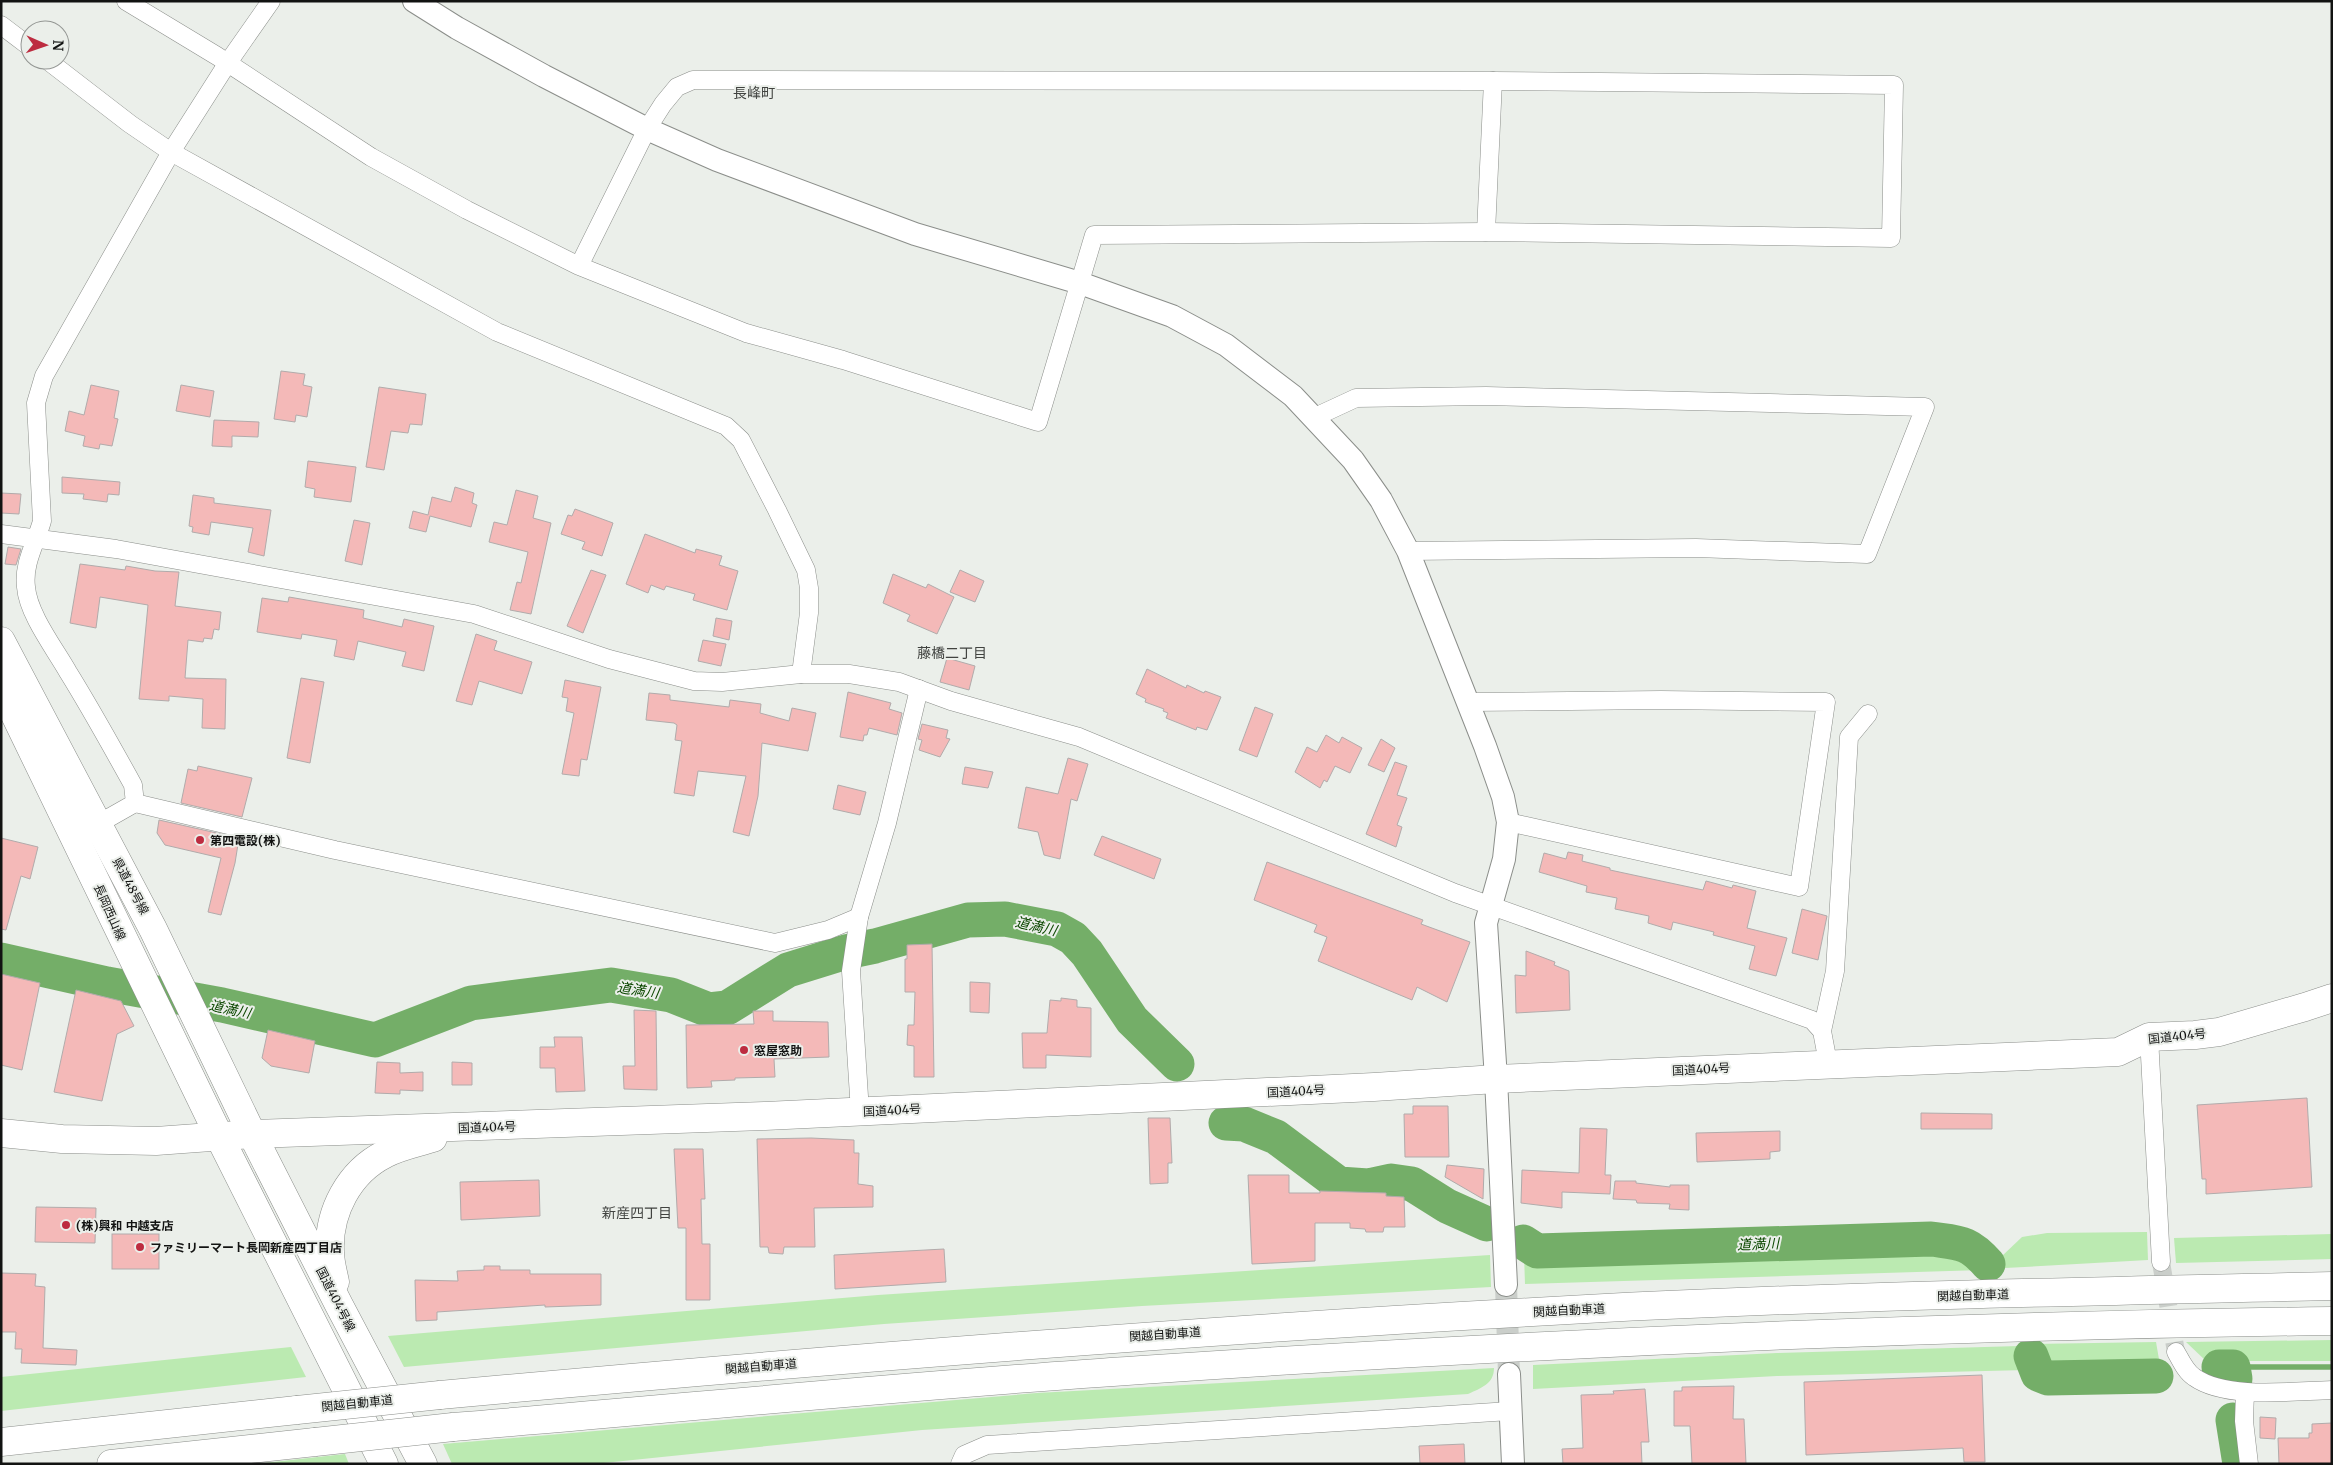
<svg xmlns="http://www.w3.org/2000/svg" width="2333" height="1465" font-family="Merriweather,'Noto Sans JP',serif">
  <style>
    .green { fill: #bbeab1 }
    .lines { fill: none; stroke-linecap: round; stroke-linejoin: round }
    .stream { stroke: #74ae68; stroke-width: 5.5 }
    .river { stroke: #74ae68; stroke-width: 35 }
    .building { fill: #f4b9b8; stroke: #b1abab }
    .minor-tunnel { stroke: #caceca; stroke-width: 18; stroke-dasharray: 18 9; stroke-linecap: butt }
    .tertiary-tunnel { stroke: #caceca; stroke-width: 22; stroke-dasharray: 22 11; stroke-linecap: butt }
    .minor-casing { stroke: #8b8e8a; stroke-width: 19 }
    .tertiary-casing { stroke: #8b8e8a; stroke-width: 24 }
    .primary-casing { stroke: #8b8e8a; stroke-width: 29 }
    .trunk-casing { stroke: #8b8e8a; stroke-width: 29 }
    .motorway-casing { stroke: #8b8e8a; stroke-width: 29 }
    .minor { stroke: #fff; stroke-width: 18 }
    .tertiary { stroke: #fff; stroke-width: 22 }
    .primary { stroke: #fff; stroke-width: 28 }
    .trunk { stroke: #fff; stroke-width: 28 }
    .motorway { stroke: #fff; stroke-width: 28 }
    .motorway-bridge-casing { stroke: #8b8e8a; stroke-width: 29; stroke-linecap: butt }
    .motorway-bridge { stroke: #fff; stroke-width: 28 }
    .poi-dot { fill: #bd2c40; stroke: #ebefea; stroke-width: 2 }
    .labels { text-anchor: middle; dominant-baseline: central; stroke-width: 4; stroke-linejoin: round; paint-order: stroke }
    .poi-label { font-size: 12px; font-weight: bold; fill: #121312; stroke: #ebefea; text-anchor: start }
    .street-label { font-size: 12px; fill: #121312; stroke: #ebefea }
    .neighbourhood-label { font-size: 14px; fill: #414340; stroke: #ebefea }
    .water-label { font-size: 14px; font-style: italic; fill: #0c4800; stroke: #ebefea }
  </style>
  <rect width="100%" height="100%" fill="#ebefea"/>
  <!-- green -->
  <g class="green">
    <polygon points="2147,1232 2148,1260 2005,1268 2002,1256 2022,1237 2047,1233"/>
    <polygon points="2332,1234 2332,1259 2176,1263 2174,1238"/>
    <path d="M 1931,1242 C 1955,1247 1971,1245 1982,1270 L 1525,1284 L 1524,1255 Z"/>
    <polygon points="1490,1255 1491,1287 1142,1306 884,1324 404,1367 388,1336 878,1295"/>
    <polygon points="2332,1340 2332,1361 2206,1361 2186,1342"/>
    <polygon points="2156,1342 2160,1365 2041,1367 2030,1344"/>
    <polygon points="2019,1346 2021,1359 2027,1370 1777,1376 1533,1389 1533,1365 1777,1353"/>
    <polygon points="291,1347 306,1377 1,1411 1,1377"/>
    <path d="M 1494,1368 C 1494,1384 1481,1388 1468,1394 L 922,1430 L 594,1464 L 452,1464 L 443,1444 L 1037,1393 Z"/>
    <polygon points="345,1454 349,1464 255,1464"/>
  </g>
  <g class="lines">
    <!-- stream -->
    <polyline class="stream" points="2233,1367 2332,1367"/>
    <!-- river -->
    <g class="river">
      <polyline points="1,960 107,984 222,1005 375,1040 471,1003 611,985 671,995 709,1010 727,1008 788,970 846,952 875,946 968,920 1005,919 1057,929 1073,938 1087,953 1132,1020 1177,1064"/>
      <polyline points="1226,1123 1244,1124 1276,1137 1339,1184 1368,1186 1391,1181 1412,1184 1447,1206 1487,1224"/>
      <path d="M 1523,1242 L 1537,1251 L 1931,1239 C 1959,1243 1968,1241 1988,1264"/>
      <polyline points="2031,1356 2038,1374 2048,1378 2156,1376"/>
      <polyline points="2219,1367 2233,1367 2235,1379"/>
      <polyline points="2233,1420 2240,1464"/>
    </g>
  </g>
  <!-- building -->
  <g class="building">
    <polygon points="281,371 305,374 303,385 312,387 307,417 296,415 295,422 274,419"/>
    <polygon points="91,385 119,391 114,418 118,419 112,446 100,444 99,449 83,446 85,436 65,431 69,411 84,415"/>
    <polygon points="181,385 214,391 210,417 176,411"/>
    <polygon points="379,387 426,394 422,425 410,424 408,433 391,431 384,470 366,467"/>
    <polygon points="214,420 259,422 258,437 232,436 232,447 212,446"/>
    <polygon points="308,461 356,467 351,502 314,497 315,489 305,487"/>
    <polygon points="62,477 120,482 119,495 108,494 107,502 83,499 84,494 62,493"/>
    <polygon points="455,487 474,493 472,503 477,505 471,527 430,516 426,532 409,528 413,511 428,515 432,497 451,502"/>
    <polygon points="516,490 538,496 533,518 551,523 531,614 510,610 517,582 521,583 528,552 489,542 494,522 507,525"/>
    <polygon points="1,493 21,494 19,514 1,513"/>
    <polygon points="193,495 214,498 214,503 271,510 264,556 248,552 253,528 211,522 209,535 192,532 193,527 189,526"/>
    <polygon points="575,509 613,523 602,556 582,549 585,542 561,534 568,515 572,516"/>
    <polygon points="354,520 370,523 362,565 345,561"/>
    <polygon points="645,534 695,553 696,549 722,556 719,565 738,571 727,610 693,600 695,594 666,586 664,590 651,585 648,593 626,584"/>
    <polygon points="8,547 21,549 16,565 5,564"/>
    <polygon points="80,564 125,570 126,566 155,571 179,572 175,606 221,612 219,630 214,629 212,639 204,638 203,642 188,640 185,678 226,679 225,729 202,728 203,699 169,696 169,701 139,699 148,605 100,597 96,628 70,623"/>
    <polygon points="591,570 606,575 583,633 567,626"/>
    <polygon points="960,570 984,581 975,602 950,592"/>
    <polygon points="893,574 926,588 928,584 954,597 937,634 907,621 910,615 883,603"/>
    <polygon points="289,597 364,610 363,618 402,627 404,619 434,626 424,671 402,666 406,652 358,641 354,660 334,656 337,640 302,634 301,639 257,632 262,598 288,602"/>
    <polygon points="716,618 732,621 729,640 713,636"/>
    <polygon points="476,634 497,641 494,650 532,662 522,694 479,681 472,705 456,701"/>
    <polygon points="703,640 726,644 721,666 698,661"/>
    <polygon points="947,658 975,666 969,690 940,682"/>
    <polygon points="1147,669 1186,688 1187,685 1204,693 1205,691 1221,697 1207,730 1197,727 1196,730 1166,718 1168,713 1163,711 1164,709 1145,702 1146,699 1136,694"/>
    <polygon points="301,678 324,682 310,763 287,758"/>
    <polygon points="565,680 601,687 587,760 581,759 579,776 562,774 574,713 566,711 568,698 562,697"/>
    <polygon points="848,692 891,703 889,709 902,713 897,735 869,728 867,735 864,735 863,741 840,737"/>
    <polygon points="649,693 670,695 670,700 729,707 730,700 761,704 760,713 789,721 792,708 816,713 808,751 762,743 758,796 749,836 733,832 746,776 698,771 694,796 674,793 682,741 675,740 677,725 674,723 646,720"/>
    <polygon points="1255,707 1273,714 1257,757 1239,750"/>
    <polygon points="922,724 948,730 946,738 950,739 940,757 919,750 922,740 918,739"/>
    <polygon points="1326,735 1339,743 1342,737 1362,748 1350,773 1335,766 1327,782 1324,780 1320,788 1295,772 1307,747 1317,752"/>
    <polygon points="1381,739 1395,748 1384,772 1368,765"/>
    <polygon points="1068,758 1088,764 1077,801 1071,799 1060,859 1044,855 1038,832 1018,828 1026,787 1058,794"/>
    <polygon points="1395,762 1407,766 1397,795 1407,798 1397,825 1402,827 1396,847 1366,834"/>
    <polygon points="198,766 252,778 242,817 181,803 188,769 197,771"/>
    <polygon points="965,767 993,772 988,788 962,784"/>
    <polygon points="838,785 866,792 860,815 833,809"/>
    <polygon points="159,820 239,838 235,863 221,915 208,912 221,858 165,845 157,833"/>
    <polygon points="1102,836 1161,859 1154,879 1094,855"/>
    <polygon points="1,838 38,847 30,879 21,876 6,930 1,929"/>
    <polygon points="1568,852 1583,855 1582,861 1610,868 1610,870 1703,890 1706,881 1732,888 1733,885 1756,891 1747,928 1787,938 1776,976 1749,969 1755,946 1713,935 1714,932 1673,922 1671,930 1648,923 1649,916 1615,909 1617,898 1586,892 1587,886 1539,872 1544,853 1566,859"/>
    <polygon points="1267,862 1423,920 1421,924 1470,942 1447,1002 1417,987 1412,1000 1318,961 1327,937 1314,932 1317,925 1254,900"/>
    <polygon points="1802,909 1827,916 1818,960 1792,953"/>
    <polygon points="932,944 934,1077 914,1077 914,1046 907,1045 908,1025 914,1025 915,992 905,992 905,959 907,959 907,945"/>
    <polygon points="1526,951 1555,962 1554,965 1569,971 1570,1010 1516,1013 1515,975 1526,976"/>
    <polygon points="1,974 40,983 22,1070 1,1065"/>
    <polygon points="970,982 990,983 989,1013 970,1012"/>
    <polygon points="76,990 121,1001 134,1026 117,1034 102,1101 54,1092"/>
    <polygon points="1061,998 1077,1000 1077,1007 1091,1008 1091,1057 1046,1055 1046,1068 1023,1068 1022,1033 1047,1033 1050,1000 1061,1001"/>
    <polygon points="634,1010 656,1011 657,1090 624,1089 623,1066 635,1066"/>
    <polygon points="753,1011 773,1011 773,1021 828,1022 829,1057 774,1059 775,1077 735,1078 735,1080 711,1081 712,1087 687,1088 686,1025 754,1024"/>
    <polygon points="268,1030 315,1041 309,1073 271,1066 262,1058"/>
    <polygon points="554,1037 582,1037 585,1091 556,1092 555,1068 540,1068 540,1047 555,1047"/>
    <polygon points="377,1062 400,1063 400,1073 423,1072 423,1091 400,1090 400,1094 375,1093"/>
    <polygon points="452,1062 472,1063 472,1085 452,1085"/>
    <polygon points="2307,1098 2312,1187 2206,1194 2206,1179 2202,1179 2197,1105"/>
    <polygon points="1413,1106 1448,1106 1449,1157 1405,1157 1404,1114 1413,1114"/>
    <polygon points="1921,1113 1992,1114 1992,1129 1921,1129"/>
    <polygon points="1148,1118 1170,1118 1172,1163 1168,1163 1168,1183 1150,1184"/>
    <polygon points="1580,1128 1607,1129 1605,1175 1611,1175 1610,1194 1562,1192 1562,1208 1521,1203 1522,1170 1579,1173"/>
    <polygon points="1780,1131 1780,1151 1770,1152 1770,1159 1697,1162 1696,1133"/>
    <polygon points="811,1138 854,1140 854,1153 859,1153 858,1184 873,1186 873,1207 814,1208 815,1247 784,1247 783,1254 769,1253 768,1247 760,1247 757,1139"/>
    <polygon points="674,1149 703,1149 705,1199 701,1199 702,1244 710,1244 710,1300 686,1300 686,1228 678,1228"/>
    <polygon points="1447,1165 1484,1169 1483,1199 1445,1177"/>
    <polygon points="1248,1175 1289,1175 1289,1193 1320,1193 1320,1191 1386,1193 1386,1196 1404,1197 1405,1227 1384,1227 1383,1232 1366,1232 1365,1229 1350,1228 1350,1223 1315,1223 1315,1261 1252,1264"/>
    <polygon points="539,1180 540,1216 461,1220 460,1182"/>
    <polygon points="1615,1181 1636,1181 1636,1183 1670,1187 1670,1185 1689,1185 1689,1210 1669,1209 1670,1204 1637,1203 1636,1200 1613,1199"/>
    <polygon points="36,1207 96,1208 95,1243 35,1242"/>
    <rect x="112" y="1234" width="47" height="35"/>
    <polygon points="944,1249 946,1282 835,1289 834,1255"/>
    <polygon points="484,1266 500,1266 500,1270 530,1270 530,1274 601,1274 601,1305 545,1307 545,1305 437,1312 437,1320 416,1321 415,1280 458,1281 457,1271 484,1270"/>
    <polygon points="1,1273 36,1274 35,1286 45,1287 43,1348 77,1350 76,1365 21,1363 22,1349 15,1349 16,1332 1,1332"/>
    <polygon points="1982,1375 1985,1462 1964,1462 1963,1448 1806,1455 1804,1382"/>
    <polygon points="1734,1386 1733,1419 1744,1419 1746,1464 1692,1464 1690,1426 1674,1426 1674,1391 1682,1391 1682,1387"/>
    <polygon points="1645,1389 1649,1442 1641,1442 1642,1464 1563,1464 1562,1449 1583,1448 1581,1395 1614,1394 1613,1391"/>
    <polygon points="2260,1417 2276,1418 2275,1439 2260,1438"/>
    <polygon points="2332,1423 2332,1464 2279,1464 2278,1438 2309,1438 2309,1433 2312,1433 2312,1424"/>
    <polygon points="1464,1444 1465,1464 1420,1464 1419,1446"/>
  </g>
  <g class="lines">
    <!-- minor-tunnel -->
    <polyline class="minor-tunnel" points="2161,1262 2176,1352"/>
    <!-- tertiary-tunnel -->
    <polyline class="tertiary-tunnel" points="1506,1285 1509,1374"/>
    <!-- minor casing -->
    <g class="minor-casing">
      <g id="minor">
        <polyline points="126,1 217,56 371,157 467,210 579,266 746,333 843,360 1038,422 1094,235 1486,232 1891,238 1894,85 1493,81 693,80 677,87 663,104 647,129 579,266"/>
        <polyline points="1,25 30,47"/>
        <polyline points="47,60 130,124 171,152 497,332 726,426 741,440 777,510 806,570 809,588 809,613 801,674"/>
        <polyline points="1486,232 1493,81"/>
        <polyline points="1315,417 1356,398 1486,396 1925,407 1867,554 1696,548 1408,551"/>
        <polyline points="1,534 116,549 474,614 609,659 694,681 722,682 801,674 849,674 899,682 951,701 1079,737 1455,893 1812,1020 1822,1031 1828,1063"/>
        <polyline points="1467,702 1661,700 1826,702 1799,887 1508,822"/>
        <polyline points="135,803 335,850 775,943 828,930 859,917"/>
        <path d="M 98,824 L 135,803 L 133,785 C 112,747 91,709 68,672 C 55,649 28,614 26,587 C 23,563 36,543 42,521 L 36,403 L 44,376 L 171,152 L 227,64 L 271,1"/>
        <polyline points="1822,1031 1835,971 1849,737 1868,714"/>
        <polyline points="2149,1037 2161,1262"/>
        <polyline points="860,1112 851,971 859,917 887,823 919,689"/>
        <path d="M 2176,1352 C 2181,1361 2186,1372 2194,1377 C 2226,1400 2293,1391 2332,1390"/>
        <polyline points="2245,1392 2244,1421 2249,1464"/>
        <polyline points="960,1464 964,1455 987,1445 1510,1411"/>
      </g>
    </g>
    <!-- tertiary casing -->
    <g class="tertiary-casing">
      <g id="tertiary">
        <polyline points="414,1 457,28 544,76 647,129 717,160 915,234 1080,283 1172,316 1226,345 1293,396 1353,460 1381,500 1408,551 1485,746 1503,797 1508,822 1504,859 1486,923 1496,1079 1506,1285"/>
        <polyline points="1509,1374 1513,1464"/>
      </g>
    </g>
    <!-- primary casing -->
    <g class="primary-casing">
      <g id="primary">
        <polyline points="1,641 153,929 252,1134"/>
        <polyline points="1,686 220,1138"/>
      </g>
    </g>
    <!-- trunk casing -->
    <g class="trunk-casing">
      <g id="trunk">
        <polyline points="1,1133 62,1139 156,1141 252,1134 765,1116 1374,1087 1496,1079 2118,1052 2149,1037 2195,1035 2219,1032 2305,1007 2332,998"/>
        <polyline points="252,1134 339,1305 423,1464"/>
        <polyline points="220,1138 384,1464"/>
        <path d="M 335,1282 C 333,1272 330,1262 330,1252 C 328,1212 349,1172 385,1154 C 400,1146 417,1143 433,1138"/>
      </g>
    </g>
    <!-- motorway casing -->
    <g class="motorway-casing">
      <g id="motorway">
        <path d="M 440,1395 C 810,1361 1180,1331 1551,1311 C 1811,1296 2072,1292 2332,1286"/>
        <path d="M 453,1427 C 683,1408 912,1385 1141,1370 C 1538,1343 1935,1326 2332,1321"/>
        <polyline points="1,1442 297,1410"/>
        <polyline points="111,1464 315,1442"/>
      </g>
    </g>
    <!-- minor -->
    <use href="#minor" class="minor"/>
    <!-- tertiary -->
    <use href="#tertiary" class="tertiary"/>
    <!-- primary -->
    <use href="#primary" class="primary"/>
    <!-- trunk -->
    <use href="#trunk" class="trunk"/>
    <!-- motorway -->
    <use href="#motorway" class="motorway"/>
    <!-- motorway-bridge casing -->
    <g class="motorway-bridge-casing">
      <g id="motorway-bridge">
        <polyline points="297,1410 440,1395"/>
        <polyline points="315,1442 453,1427"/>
      </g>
    </g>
    <!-- motorway-bridge -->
    <use href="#motorway-bridge" class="motorway-bridge"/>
  </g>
  <!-- markers -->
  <g class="poi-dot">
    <circle cx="200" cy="840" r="5"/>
    <circle cx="744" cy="1050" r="5"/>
    <circle cx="66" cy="1225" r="5"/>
    <circle cx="140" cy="1247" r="5"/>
  </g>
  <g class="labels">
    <!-- poi labels -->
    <g class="poi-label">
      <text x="210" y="840">第四電設(株)</text>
      <text x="754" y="1050">窓屋窓助</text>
      <text x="76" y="1225">(株)興和 中越支店</text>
      <text x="150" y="1247">ファミリーマート長岡新産四丁目店</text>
    </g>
    <!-- street labels -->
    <g class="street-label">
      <text transform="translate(131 886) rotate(62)">県道48号線</text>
      <text transform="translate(110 912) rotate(66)">長岡西山線</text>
      <text transform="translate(2177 1036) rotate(-6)">国道404号</text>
      <text transform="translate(1701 1069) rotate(-3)">国道404号</text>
      <text transform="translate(1296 1091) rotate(-3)">国道404号</text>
      <text transform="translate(892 1110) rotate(-3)">国道404号</text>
      <text transform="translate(487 1127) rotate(-2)">国道404号</text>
      <text transform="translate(1973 1295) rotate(-2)">関越自動車道</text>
      <text transform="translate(336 1299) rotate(63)">国道404号線</text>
      <text transform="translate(1569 1310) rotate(-3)">関越自動車道</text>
      <text transform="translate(1165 1334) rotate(-4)">関越自動車道</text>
      <text transform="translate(761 1366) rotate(-5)">関越自動車道</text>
      <text transform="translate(357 1403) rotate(-6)">関越自動車道</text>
    </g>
    <!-- neighbourhood labels -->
    <g class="neighbourhood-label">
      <text x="754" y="93">長峰町</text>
      <text x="952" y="653">藤橋二丁目</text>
      <text x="637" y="1213">新産四丁目</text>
    </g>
    <!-- water labels -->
    <g class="water-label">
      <text transform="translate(1036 926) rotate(13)">道満川</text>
      <text transform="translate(638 990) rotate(9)">道満川</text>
      <text transform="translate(230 1009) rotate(12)">道満川</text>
      <text transform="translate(1758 1244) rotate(-2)">道満川</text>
    </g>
  </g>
  <!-- border -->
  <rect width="2333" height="1465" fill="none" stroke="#121312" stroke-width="5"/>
  <!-- north arrow -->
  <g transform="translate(45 45) rotate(92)"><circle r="24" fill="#ebefea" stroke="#949794"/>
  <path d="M0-4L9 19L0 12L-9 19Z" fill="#bd2c40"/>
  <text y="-8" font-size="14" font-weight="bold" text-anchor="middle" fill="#121312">N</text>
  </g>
</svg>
